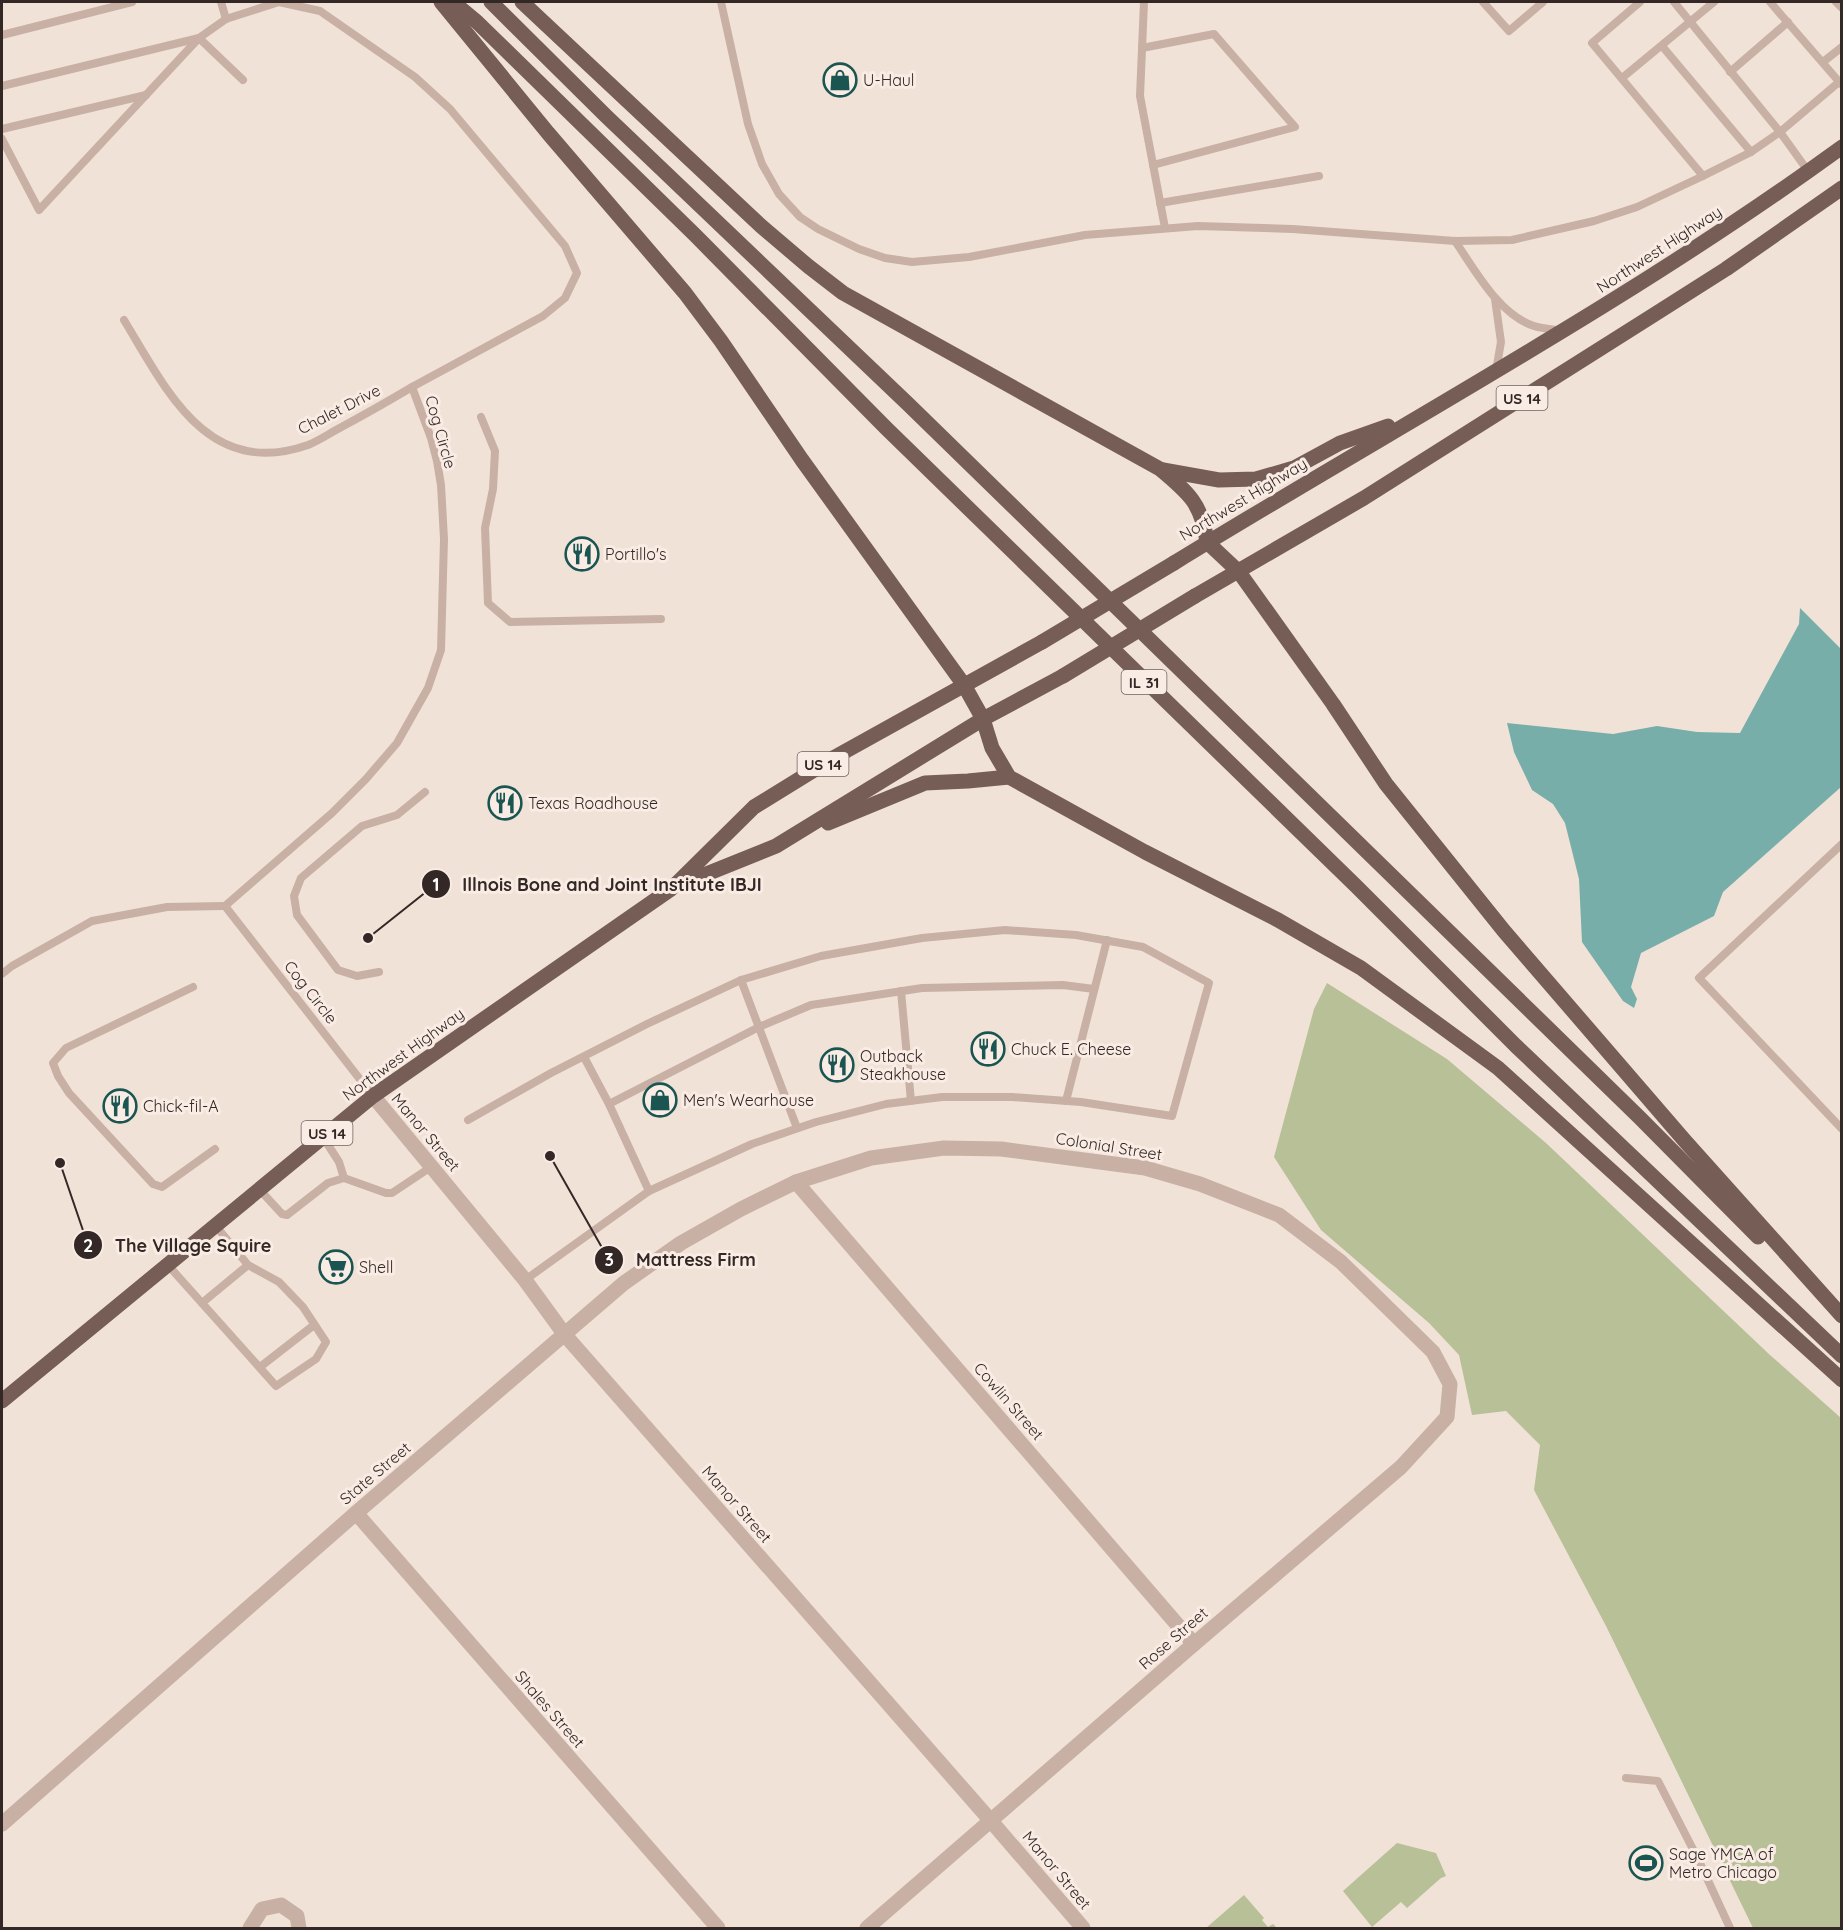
<svg xmlns="http://www.w3.org/2000/svg" width="1843" height="1930" font-family="Quicksand,sans-serif">
  <style>
    .green { fill: #b8c098 }
    .water { fill: #77aea9 }
    .lines { fill: none; stroke-linecap: round; stroke-linejoin: round }
    .lane { stroke: #c9b0a4; stroke-width: 8 }
    .street { stroke: #c9b0a4; stroke-width: 15 }
    .primary { stroke: #765d56; stroke-width: 15 }
    .primary-bridge { stroke: #765d56; stroke-width: 15 }
    .labels { text-anchor: middle; dominant-baseline: central; stroke-width: 6; stroke-linejoin: round; paint-order: stroke }
    .shield { fill: #f9ece4; stroke: #6f635f; stroke-width: 1.5 }
    .shield-label { font-size: 15px; font-weight: bold; fill: #342826 }
    .poi-label { font-size: 16px; fill: #342826; stroke: #f9ece4; text-anchor: start }
    .street-label { font-size: 16px; fill: #342826; stroke: #f9ece4 }
    .leader { fill: none; stroke: #342826; stroke-width: 2 }
    .callout-dot { fill: #342826; stroke: #f9ece4; stroke-width: 2 }
    .mark-label { font-size: 18px; text-anchor: middle; font-weight: bold; fill: #fff }
    .callout-label { font-size: 18px; text-anchor: middle; font-weight: bold; fill: #342826; stroke: #f9ece4; stroke-width: 6; stroke-linejoin: round; paint-order: stroke }
  </style>
  <rect width="100%" height="100%" fill="#f1e2d8"/>
  <!-- green -->
  <g class="green">
    <polygon points="1327,983 1447,1059 1546,1143 1770,1355 1841,1418 1841,1928 1753,1928 1606,1626 1534,1490 1540,1445 1506,1411 1472,1415 1459,1355 1429,1323 1321,1230 1274,1157 1314,1009"/>
    <polygon points="1397,1843 1436,1853 1446,1876 1441,1878 1407,1908 1401,1902 1372,1927 1343,1891"/>
    <polygon points="1244,1895 1264,1918 1262,1920 1268,1927 1273,1924 1277,1928 1206,1928"/>
  </g>
  <!-- water -->
  <polygon class="water" points="1800,608 1841,649 1841,787 1723,892 1714,916 1641,953 1631,987 1637,999 1634,1008 1623,1001 1582,942 1579,879 1565,823 1553,804 1532,790 1514,752 1507,723 1613,734 1657,726 1697,732 1740,733 1799,624"/>
  <g class="lines">
    <!-- lane -->
    <g class="lane">
      <polyline points="221,2 226,19"/>
      <polyline points="721,2 748,124 762,164 779,194 800,217 818,229 859,249 885,258 912,262 969,257 1085,235 1198,226 1293,229 1455,241 1512,240 1594,221 1637,207 1703,176 1751,152 1780,132 1839,82"/>
      <polyline points="1144,2 1140,96 1165,228"/>
      <polyline points="1483,2 1509,31 1543,2"/>
      <polyline points="1640,2 1592,43 1703,176"/>
      <polyline points="1674,2 1780,132 1808,171"/>
      <polyline points="1770,2 1841,84"/>
      <polyline points="1836,2 1842,8"/>
      <polyline points="2,35 132,2"/>
      <polyline points="1662,46 1751,152"/>
      <polyline points="1142,48 1214,34 1295,127 1153,165"/>
      <polyline points="1823,62 1842,47"/>
      <polyline points="1730,72 1788,22"/>
      <polyline points="1622,78 1714,2"/>
      <polyline points="2,86 199,38 243,80"/>
      <polyline points="2,129 146,95"/>
      <polyline points="2,139 39,210 199,38 226,19 279,2 320,11 415,77 450,109 565,246 577,273 565,298 543,316 412,387 431,438 437,461 441,485 444,539 441,650 428,688 397,743 366,779 332,813 225,906 373,1096"/>
      <polyline points="1160,203 1319,176"/>
      <path d="M 1455,241 C 1475,270 1499,315 1534,326 C 1543,329 1553,329 1562,331"/>
      <polyline points="1495,299 1501,342 1496,371"/>
      <path d="M 124,320 C 167,391 208,480 308,445 C 318,441 327,435 336,430 C 362,416 387,402 412,387"/>
      <polyline points="481,417 495,451 493,489 485,528 488,603 510,622 661,619"/>
      <polyline points="1842,844 1699,978 1842,1129"/>
      <polyline points="379,972 357,976 338,970 297,915 294,896 301,878 362,826 397,815 425,792"/>
      <polyline points="2,974 12,966 92,921 167,907 225,906"/>
      <polyline points="741,980 797,1128"/>
      <polyline points="193,987 66,1048 53,1063 58,1076 69,1093 153,1184 162,1187 215,1149"/>
      <polyline points="901,991 911,1101"/>
      <polyline points="584,1057 609,1104 649,1191"/>
      <polyline points="1066,1101 1107,940"/>
      <polyline points="609,1104 759,1027 811,1005 922,988 1063,985 1094,989"/>
      <polyline points="468,1120 551,1073 647,1024 741,980 821,956 922,938 1005,930 1076,935 1143,947 1209,983 1172,1116 1081,1102 1012,1097 942,1097 886,1104 816,1122 752,1144 649,1191 525,1280"/>
      <polyline points="323,1137 339,1162 344,1178"/>
      <polyline points="259,1189 282,1214 287,1215 328,1183 344,1178 386,1193 392,1193 431,1167"/>
      <polyline points="167,1264 276,1386 316,1359 326,1342 303,1307 279,1282 248,1265 215,1225"/>
      <polyline points="202,1303 248,1265"/>
      <polyline points="260,1367 314,1325"/>
      <polyline points="1626,1778 1658,1781 1699,1861 1730,1928"/>
    </g>
    <!-- street -->
    <g class="street">
      <polyline points="373,1096 525,1280 565,1335 991,1821 1083,1928"/>
      <polyline points="796,1182 1194,1644"/>
      <polyline points="356,1513 718,1928"/>
      <polyline points="2,1824 356,1513 624,1283 681,1243 741,1209 796,1182 871,1158 944,1148 1001,1149 1145,1168 1200,1184 1279,1215 1341,1262 1433,1352 1450,1384 1447,1417 1401,1467 1194,1644 867,1928"/>
      <polyline points="250,1928 262,1909 281,1905 297,1916 299,1928"/>
    </g>
    <!-- primary -->
    <g class="primary">
      <polyline points="441,2 548,133 685,293 721,341 802,460 964,685 983,719 992,748 1009,777 1145,852 1278,920 1361,968 1498,1068 1842,1380"/>
      <polyline points="453,2 477,22 695,235 886,428 1356,886 1516,1046 1842,1356"/>
      <polyline points="491,2 606,116 908,404 1640,1118 1758,1237"/>
      <path d="M 522,2 L 761,226 L 808,266 L 843,293 L 1160,469 C 1189,493 1202,504 1207,542 L 1239,572 L 1333,704 L 1386,784 L 1504,931 L 1685,1141 L 1842,1316"/>
      <polyline points="1163,470 1219,480 1256,479 1294,468 1340,443 1388,426"/>
      <path d="M 1174,563 C 1397,426 1629,302 1842,147"/>
      <polyline points="1195,596 1364,498 1652,316 1726,269 1842,188"/>
      <polyline points="828,823 925,783 968,781 1009,777"/>
      <polyline points="679,885 776,846 983,719 1063,676"/>
      <polyline points="2,1401 373,1096 671,889 754,807 835,757 1042,642"/>
    </g>
    <!-- primary-bridge -->
    <g class="primary-bridge">
      <polyline points="1042,642 1174,563"/>
      <polyline points="1063,676 1195,596"/>
    </g>
  </g>
  <!-- icons -->
  <defs>
    <g id="shop-ring" transform="scale(1.725)"><circle r="9.5" fill="#f9ece4" stroke="#1b5551" stroke-width="1.5"/><path d="M-5-2.5h2.3a2.7 3.5 0 0 1 5.4 0H5L5.5 6h-11ZM-1.5-2.5h3a1.5 2.3 0 0 0-3 0Z" fill="#1b5551"/></g>
    <g id="restaurant-ring" transform="scale(1.725)"><circle r="9.5" fill="#f9ece4" stroke="#1b5551" stroke-width="1.5"/><path d="M-5-6h1v4h1v-4h1v4h1v-4h1v5L-1.5 .5V6h-2V.5L-5-1ZM5-6V6H3V1.5H1.5Q1.5-4 5-6Z" fill="#1b5551"/></g>
    <g id="supermarket-ring" transform="scale(1.725)"><circle r="9.5" fill="#f9ece4" stroke="#1b5551" stroke-width="1.5"/><path d="M-6-5.5h2.5l.6 2H6L4.5 2H-2.5L-4.4-4H-6ZM-1.5 3.2a1.3 1.3 0 1 0 .1 0ZM3 3.2a1.3 1.3 0 1 0 .1 0Z" fill="#1b5551"/></g>
    <g id="stadium-ring" transform="scale(1.725)"><circle r="9.5" fill="#f9ece4" stroke="#1b5551" stroke-width="1.5"/><path d="M0-5a6.5 5 0 1 0 0 10a6.5 5 0 1 0 0-10ZM-3.5-1.8h7v3.6h-7Z" fill="#1b5551"/></g>
  </defs>
  <g fill-rule="evenodd">
    <use href="#shop-ring" x="840" y="80"/>
    <use href="#restaurant-ring" x="582" y="554"/>
    <use href="#restaurant-ring" x="505" y="803"/>
    <use href="#restaurant-ring" x="988" y="1049"/>
    <use href="#restaurant-ring" x="837" y="1065"/>
    <use href="#shop-ring" x="660" y="1100"/>
    <use href="#restaurant-ring" x="120" y="1106"/>
    <use href="#supermarket-ring" x="336" y="1267"/>
    <use href="#stadium-ring" x="1646" y="1863"/>
  </g>
  <g class="labels">
    <!-- shield labels -->
    <g class="shield">
      <rect x="1496.5" y="386" width="51" height="24" rx="4.5"/>
      <rect x="1121.5" y="670" width="45" height="24" rx="4.5"/>
      <rect x="797.5" y="752" width="51" height="24" rx="4.5"/>
      <rect x="301.5" y="1121" width="51" height="24" rx="4.5"/>
    </g>
    <g class="shield-label">
      <text x="1522" y="398">US 14</text>
      <text x="1144" y="682">IL 31</text>
      <text x="823" y="764">US 14</text>
      <text x="327" y="1133">US 14</text>
    </g>
    <!-- poi labels -->
    <g class="poi-label">
      <text x="863" y="80">U-Haul</text>
      <text x="605" y="554">Portillo's</text>
      <text x="528" y="803">Texas Roadhouse</text>
      <text x="1011" y="1049">Chuck E. Cheese</text>
      <text x="860" y="1056">Outback<tspan x="860" dy="18">Steakhouse</tspan></text>
      <text x="683" y="1100">Men's Wearhouse</text>
      <text x="143" y="1106">Chick-fil-A</text>
      <text x="359" y="1267">Shell</text>
      <text x="1669" y="1854">Sage YMCA of<tspan x="1669" dy="18">Metro Chicago</tspan></text>
    </g>
    <!-- street labels -->
    <g class="street-label">
      <text transform="translate(1659 249) rotate(-33)">Northwest Highway</text>
      <text transform="translate(339 409) rotate(-27)">Chalet Drive</text>
      <text transform="translate(441 432) rotate(74)">Cog Circle</text>
      <text transform="translate(1243 499) rotate(-31)">Northwest Highway</text>
      <text transform="translate(311 992) rotate(52)">Cog Circle</text>
      <text transform="translate(403 1054) rotate(-36)">Northwest Highway</text>
      <text transform="translate(426 1132) rotate(50)">Manor Street</text>
      <text transform="translate(1109 1146) rotate(9)">Colonial Street</text>
      <text transform="translate(1009 1401) rotate(49)">Cowlin Street</text>
      <text transform="translate(375 1473) rotate(-40)">State Street</text>
      <text transform="translate(737 1504) rotate(49)">Manor Street</text>
      <text transform="translate(1173 1638) rotate(-41)">Rose Street</text>
      <text transform="translate(550 1709) rotate(49)">Shales Street</text>
      <text transform="translate(1057 1870) rotate(50)">Manor Street</text>
    </g>
  </g>
  <!-- callouts -->
  <path class="leader" d="M368 938L436 884M60 1163L88 1245M550 1156L609 1260"/>
  <g class="callout-dot">
    <circle cx="368" cy="938" r="6"/>
    <circle cx="60" cy="1163" r="6"/>
    <circle cx="550" cy="1156" r="6"/>
    <circle cx="436" cy="884" r="15"/>
    <circle cx="88" cy="1245" r="15"/>
    <circle cx="609" cy="1260" r="15"/>
  </g>
  <g class="mark-label">
    <text x="436" y="891">1</text>
    <text x="88" y="1252">2</text>
    <text x="609" y="1266">3</text>
  </g>
  <g class="callout-label">
    <text x="612" y="891">Illnois Bone and Joint Institute IBJI</text>
    <text x="193" y="1252">The Village Squire</text>
    <text x="696" y="1266">Mattress Firm</text>
  </g>
  <!-- border -->
  <rect width="1843" height="1930" fill="none" stroke="#342826" stroke-width="6"/>
</svg>
